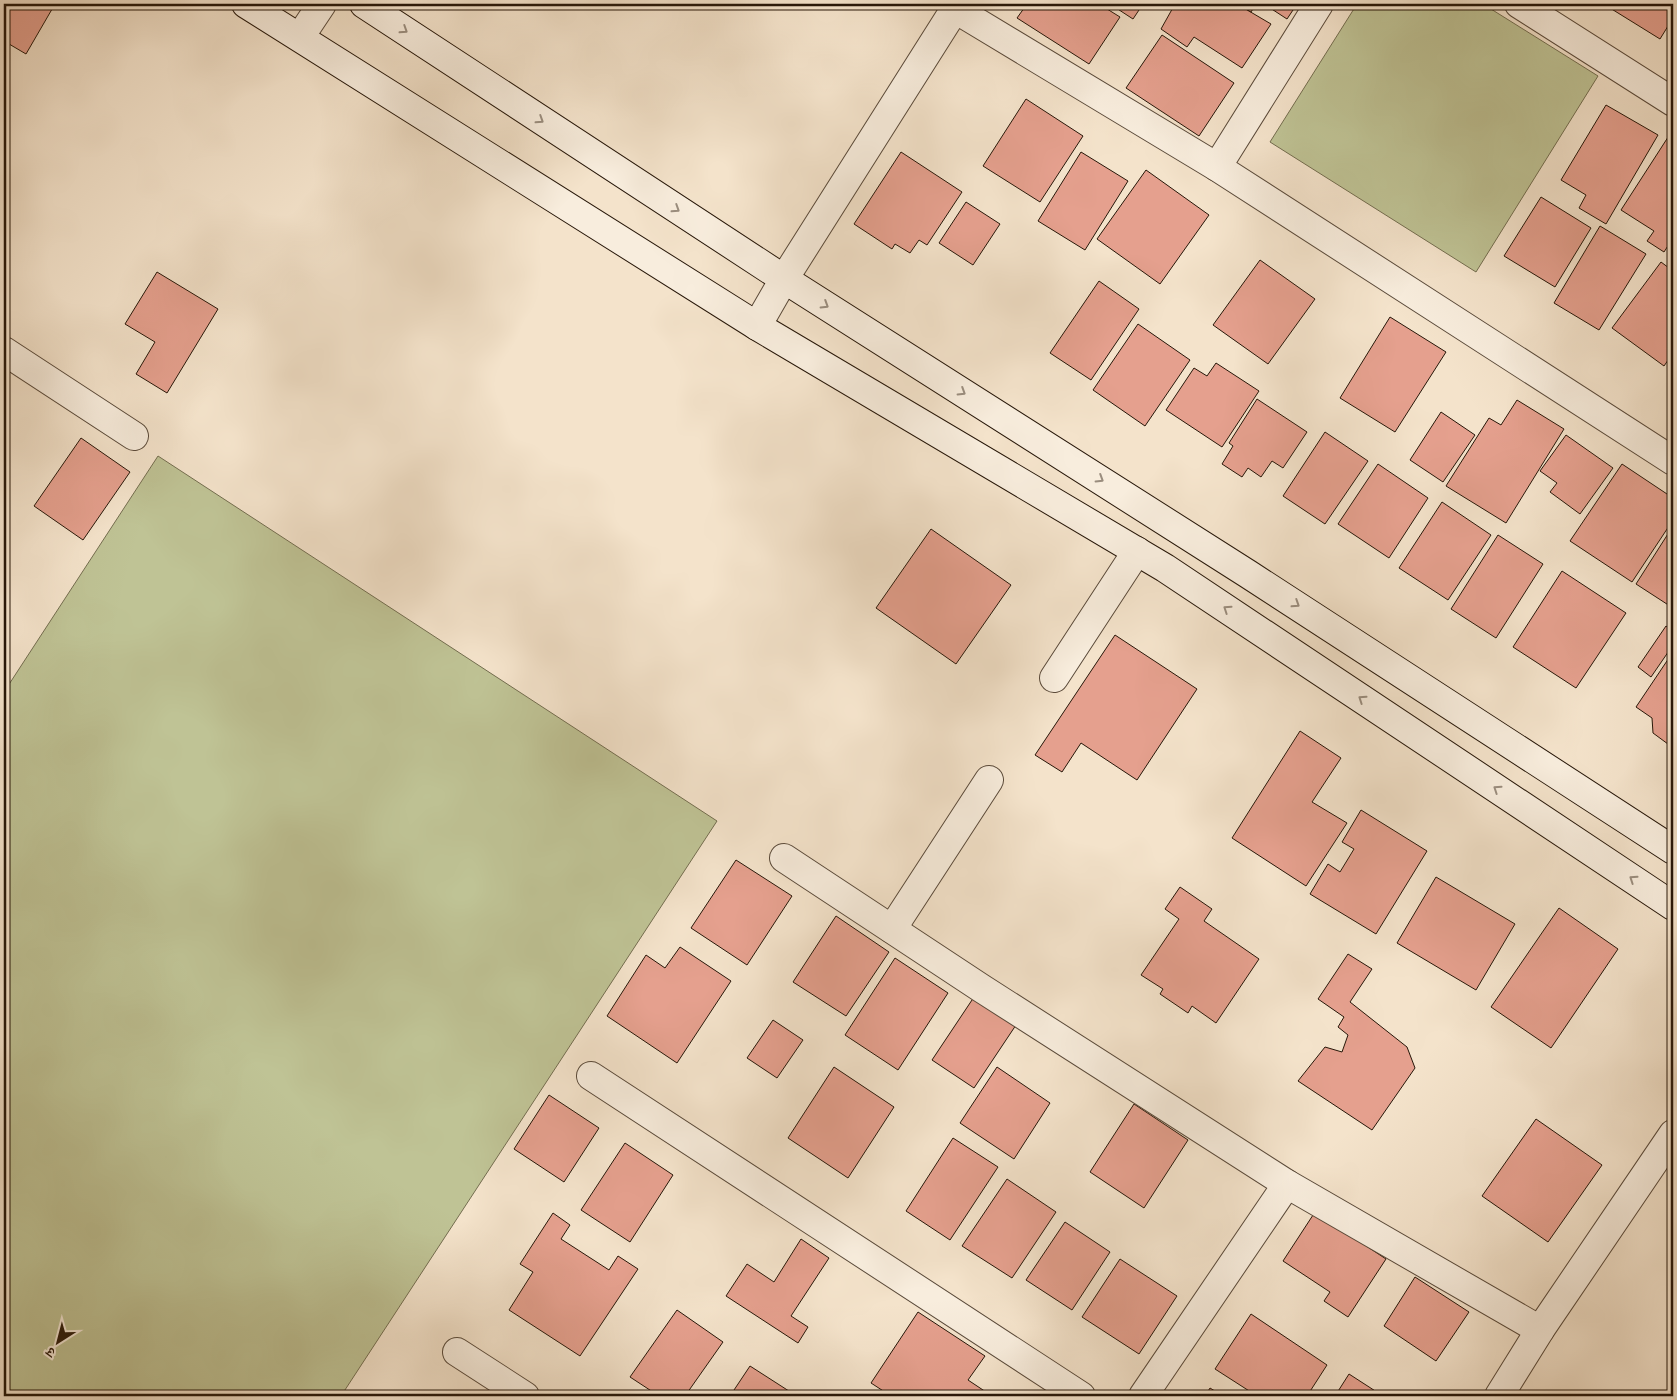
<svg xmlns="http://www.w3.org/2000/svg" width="1677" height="1400" font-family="'EB Garamond','Noto Serif Devanagari',serif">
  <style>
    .green { fill: #bfc395; stroke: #736d4f }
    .building { fill: #e5a08e; stroke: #271709 }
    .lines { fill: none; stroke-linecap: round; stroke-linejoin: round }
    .street-casing { stroke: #5a4a3a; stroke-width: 30 }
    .secondary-casing { stroke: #271709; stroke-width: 30 }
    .street { stroke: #f8eddd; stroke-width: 28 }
    .secondary { stroke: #f8eddd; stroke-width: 28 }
    .oneway { stroke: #9a8d7e }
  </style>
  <rect width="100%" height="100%" fill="#f4e3cb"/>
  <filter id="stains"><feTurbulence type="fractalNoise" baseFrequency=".004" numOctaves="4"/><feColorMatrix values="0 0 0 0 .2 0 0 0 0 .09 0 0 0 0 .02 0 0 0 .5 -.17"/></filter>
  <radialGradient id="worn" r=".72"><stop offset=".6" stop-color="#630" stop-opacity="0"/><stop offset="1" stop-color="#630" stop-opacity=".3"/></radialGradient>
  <!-- green -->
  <g class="green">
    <polygon points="1357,4 1483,4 1598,76 1476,272 1270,142"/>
    <polygon points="158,456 717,821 341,1396 4,1396 4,692"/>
  </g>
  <!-- building -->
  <g class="building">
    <polygon points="4,4 55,4 26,54 4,41 4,29 9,21 4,18"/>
    <polygon points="1027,4 1099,4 1120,17 1089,64 1017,18"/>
    <polygon points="1110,4 1143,4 1133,19"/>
    <polygon points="1175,4 1237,4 1271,24 1242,68 1194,37 1187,47 1161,29"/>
    <polygon points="1237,4 1256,4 1251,12"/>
    <polygon points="1264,4 1297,4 1287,19"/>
    <polygon points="1612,4 1673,4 1673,18 1660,39 1610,8"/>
    <polygon points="1162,35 1234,83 1199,136 1126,88"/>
    <polygon points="1026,99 1083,136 1040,202 983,166"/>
    <polygon points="1606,105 1658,135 1606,224 1579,208 1586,195 1561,180"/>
    <polygon points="1672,131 1673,132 1673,238 1664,252 1647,241 1654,231 1621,210"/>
    <polygon points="901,152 962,192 927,245 919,240 910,253 895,244 892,249 854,224"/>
    <polygon points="1081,152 1128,181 1085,250 1038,221"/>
    <polygon points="1146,170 1209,215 1160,284 1097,239"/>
    <polygon points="1541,197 1591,228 1555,287 1504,256"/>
    <polygon points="966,202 1000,224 973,265 939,243"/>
    <polygon points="1600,226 1646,254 1599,330 1554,303"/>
    <polygon points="1260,260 1315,299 1268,364 1213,325"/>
    <polygon points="1661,262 1673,271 1673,353 1664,366 1612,328"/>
    <polygon points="157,272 218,309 167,393 136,374 155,342 125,324"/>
    <polygon points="1099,281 1139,309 1091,380 1050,353"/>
    <polygon points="1390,317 1446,352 1395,432 1340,398"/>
    <polygon points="1138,324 1190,360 1145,426 1093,390"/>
    <polygon points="1216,363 1259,391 1222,447 1166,410 1194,368 1207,376"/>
    <polygon points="1257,399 1307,432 1283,468 1272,461 1261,477 1248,468 1242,477 1222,464 1233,446 1229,443"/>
    <polygon points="1517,400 1564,429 1506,523 1446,486 1489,418 1501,425"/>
    <polygon points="1441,412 1475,435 1443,482 1410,460"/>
    <polygon points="1325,432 1368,461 1325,524 1283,496"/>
    <polygon points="1566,435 1613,468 1580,514 1550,492 1557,483 1540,471"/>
    <polygon points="81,438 130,472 83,540 34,506"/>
    <polygon points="1378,464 1428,498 1389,558 1338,524"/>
    <polygon points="1622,464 1673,498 1673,520 1632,582 1570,541"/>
    <polygon points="1442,502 1491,535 1448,600 1399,568"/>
    <polygon points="1673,526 1673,608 1636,584"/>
    <polygon points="931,529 1011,585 956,664 876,608"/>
    <polygon points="1498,535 1543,564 1496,638 1451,609"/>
    <polygon points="1562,571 1626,613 1576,688 1513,647"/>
    <polygon points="1666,626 1673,631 1673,645 1651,677 1638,667"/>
    <polygon points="1115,635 1197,689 1137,780 1081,743 1062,772 1035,755"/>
    <polygon points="1673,652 1673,747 1672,747 1653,733 1652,718 1636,707"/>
    <polygon points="1300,731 1341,758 1312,802 1347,823 1306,886 1232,838"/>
    <polygon points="1361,810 1427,851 1376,934 1310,894 1328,864 1340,872 1354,849 1342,842"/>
    <polygon points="736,860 792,896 747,965 691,928"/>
    <polygon points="1436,877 1515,924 1476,990 1397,943"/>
    <polygon points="1180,887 1212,909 1204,921 1259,959 1216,1023 1192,1006 1188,1013 1160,994 1163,989 1141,975 1179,919 1165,909"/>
    <polygon points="1559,908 1618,949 1551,1048 1491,1007"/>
    <polygon points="836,916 889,952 846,1016 793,982"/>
    <polygon points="680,947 731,981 677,1063 607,1016 646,955 665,968"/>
    <polygon points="1348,954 1372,969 1350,1002 1407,1047 1415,1068 1372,1130 1298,1081 1325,1047 1342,1052 1348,1035 1338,1027 1344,1017 1318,999"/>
    <polygon points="895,958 948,993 898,1070 845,1035"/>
    <polygon points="974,997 1016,1025 974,1088 932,1060"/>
    <polygon points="773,1020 803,1040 777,1078 747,1058"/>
    <polygon points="834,1067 894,1107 848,1178 788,1138"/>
    <polygon points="997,1067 1050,1103 1014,1159 960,1123"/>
    <polygon points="549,1095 599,1128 564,1182 514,1149"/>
    <polygon points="1134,1104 1188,1140 1144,1208 1090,1172"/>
    <polygon points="1536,1119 1602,1165 1548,1242 1482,1196"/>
    <polygon points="953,1138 998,1167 950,1240 906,1211"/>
    <polygon points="625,1143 673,1175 630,1242 581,1210"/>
    <polygon points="1007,1179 1056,1212 1012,1278 962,1246"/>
    <polygon points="1315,1212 1386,1259 1348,1317 1324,1301 1330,1292 1283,1261"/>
    <polygon points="553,1213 570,1225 561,1239 609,1270 618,1256 638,1269 580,1356 509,1310 533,1272 520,1264"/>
    <polygon points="1065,1222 1110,1252 1072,1310 1026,1280"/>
    <polygon points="801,1239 829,1258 791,1316 808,1327 798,1343 726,1296 747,1264 774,1282"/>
    <polygon points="1120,1259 1177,1296 1139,1354 1082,1317"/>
    <polygon points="1415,1277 1469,1312 1436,1361 1384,1326"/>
    <polygon points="677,1310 723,1342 685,1396 659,1396 630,1377"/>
    <polygon points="918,1312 985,1356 968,1380 992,1396 891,1396 871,1383"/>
    <polygon points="1251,1314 1327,1365 1307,1396 1257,1396 1215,1369"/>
    <polygon points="750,1366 792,1393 790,1396 730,1396"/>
    <polygon points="1349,1374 1383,1396 1335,1396"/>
    <polygon points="1210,1388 1223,1396 1205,1396"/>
  </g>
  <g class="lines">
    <!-- street casing -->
    <g class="street-casing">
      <g id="street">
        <polyline points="1519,4 1673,102"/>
        <polyline points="955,9 1217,167 1673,461"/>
        <polyline points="300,37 322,4"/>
        <polyline points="1217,167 1319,4"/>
        <polyline points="757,326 784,279 958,4"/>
        <polyline points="4,351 134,436"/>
        <polyline points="1054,678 1137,551"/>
        <polyline points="784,858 981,988 1287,1184 1540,1330"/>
        <polyline points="892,929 989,780"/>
        <polyline points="591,1076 1081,1396"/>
        <polyline points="457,1352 525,1396"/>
        <polyline points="1143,1396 1287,1184"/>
        <polyline points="1499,1396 1540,1330 1673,1134"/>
      </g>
    </g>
    <!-- secondary casing -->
    <g class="secondary-casing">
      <g id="secondary">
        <polyline points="246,4 757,326 1165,568 1673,906"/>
        <polyline points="364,4 784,279 1248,574 1673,850"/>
      </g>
    </g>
    <!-- street -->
    <use href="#street" class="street"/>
    <!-- secondary -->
    <use href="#secondary" class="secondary"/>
  </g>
  <!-- one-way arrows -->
  <defs><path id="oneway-chevron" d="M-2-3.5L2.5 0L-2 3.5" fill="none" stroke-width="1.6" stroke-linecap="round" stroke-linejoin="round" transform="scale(1.25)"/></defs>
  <g class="oneway">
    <use href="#oneway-chevron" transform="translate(404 30) rotate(33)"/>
    <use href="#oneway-chevron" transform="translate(540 120) rotate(33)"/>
    <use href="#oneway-chevron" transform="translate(676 209) rotate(33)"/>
    <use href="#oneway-chevron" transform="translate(825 305) rotate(32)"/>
    <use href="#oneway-chevron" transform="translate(962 392) rotate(32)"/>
    <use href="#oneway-chevron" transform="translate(1100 479) rotate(32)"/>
    <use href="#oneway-chevron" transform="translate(1296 604) rotate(33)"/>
    <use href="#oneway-chevron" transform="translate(1227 609) rotate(-146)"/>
    <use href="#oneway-chevron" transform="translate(1362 699) rotate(-146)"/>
    <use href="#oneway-chevron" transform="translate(1497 789) rotate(-146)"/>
    <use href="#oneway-chevron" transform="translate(1633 879) rotate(-146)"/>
  </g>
  <!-- margin -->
  <rect width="1677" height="1400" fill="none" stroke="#f4e3cb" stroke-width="20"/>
  <rect x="5" y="5" width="1667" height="1390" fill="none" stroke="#271709" stroke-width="2.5"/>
  <rect x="10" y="10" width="1657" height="1380" fill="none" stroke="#271709"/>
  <!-- north arrow -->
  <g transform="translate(58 1342) rotate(216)" stroke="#f8eddd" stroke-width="4" paint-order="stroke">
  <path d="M0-4L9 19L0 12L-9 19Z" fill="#271709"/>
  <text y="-8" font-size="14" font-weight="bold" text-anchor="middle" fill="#271709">उ</text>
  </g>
  <rect width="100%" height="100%" filter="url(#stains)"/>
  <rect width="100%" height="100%" fill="url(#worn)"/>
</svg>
